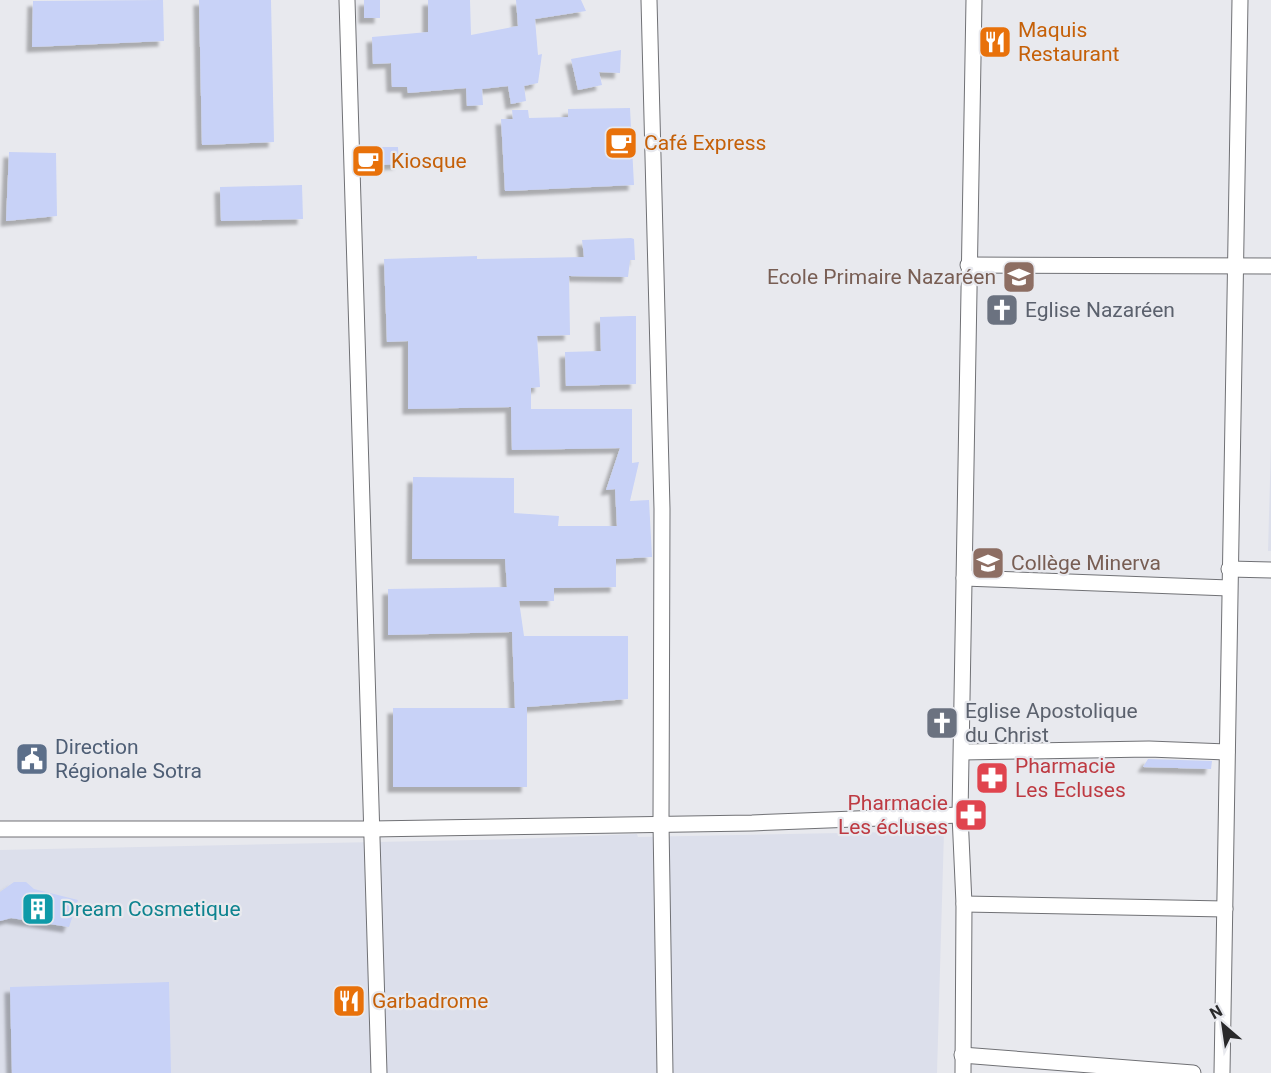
<svg xmlns="http://www.w3.org/2000/svg" width="1271" height="1073" font-family="Roboto,sans-serif">
  <style>
    .built { fill: #dcdfeb }
    .building { fill: #c8d2f7; filter: url(#shadow) }
    .lines { fill: none; stroke-linecap: round; stroke-linejoin: round }
    .street-casing { stroke: #707175; stroke-width: 17 }
    .street { stroke: #fff; stroke-width: 15 }
    .labels { text-anchor: middle; dominant-baseline: central; stroke-width: 4.5; stroke-linejoin: round; paint-order: stroke }
    .food-label { font-size: 21px; fill: #c56008; stroke: #e8e9ee; text-anchor: start }
    .education-label { font-size: 21px; fill: #785e54; stroke: #e8e9ee; text-anchor: end }
    .worship-label { font-size: 21px; fill: #5b616d; stroke: #e8e9ee; text-anchor: start }
    .service-label { font-size: 21px; fill: #4e5e75; stroke: #e8e9ee; text-anchor: start }
    .health-label { font-size: 21px; fill: #be3a42; stroke: #e8e9ee; text-anchor: start }
    .culture-label { font-size: 21px; fill: #0d838f; stroke: #e8e9ee; text-anchor: start }
  </style>
  <defs>
    <filter id="shadow"><feDropShadow dx="-5.5" dy="5.5" stdDeviation="1.5" flood-color="#0004"/></filter>
  </defs>
  <rect width="100%" height="100%" fill="#e8e9ee"/>
  <!-- built -->
  <g class="built">
    <polygon points="1271,444 1271,551 1268,551"/>
    <polygon points="944,831 937,1073 0,1073 0,850 516,839 637,834 638,837"/>
  </g>
  <!-- building -->
  <g class="building">
    <polygon points="163,0 164,41 32,47 33,1"/>
    <polygon points="199,0 271,0 274,142 202,145"/>
    <rect x="364" y="0" width="16" height="18"/>
    <polygon points="428,0 470,0 471,35 518,26 516,0 581,0 586,11 535,19 538,55 542,54 538,83 524,86 526,101 511,104 508,86 482,89 483,105 467,106 466,88 408,93 407,87 392,87 391,63 373,64 372,37 428,32"/>
    <polygon points="621,50 620,73 599,72 602,85 578,90 571,59"/>
    <polygon points="630,108 634,185 505,191 501,119 513,119 512,110 528,110 529,118 568,117 568,109"/>
    <polygon points="380,147 398,147 399,164 380,165"/>
    <polygon points="9,152 56,153 57,216 6,221"/>
    <polygon points="302,185 303,219 221,221 220,187"/>
    <polygon points="631,238 634,239 635,260 630,260 628,277 569,276 570,335 537,336 540,387 531,388 531,409 632,409 632,463 639,462 630,501 649,500 652,557 616,559 616,587 554,588 554,601 519,601 524,636 628,636 628,699 527,707 527,787 393,787 393,708 515,708 512,632 388,635 388,589 507,587 505,559 412,559 413,477 514,478 514,513 559,516 558,526 617,526 615,489 606,490 620,448 512,450 511,407 408,409 408,341 387,342 384,259 477,256 477,259 584,257 582,240"/>
    <polygon points="630,316 636,316 636,384 566,386 565,352 601,351 600,317"/>
    <polygon points="1148,759 1212,761 1211,769 1143,767"/>
    <polygon points="14,882 26,882 34,889 78,900 69,927 11,918 0,921 0,892"/>
    <polygon points="169,982 171,1073 12,1073 10,987"/>
  </g>
  <g class="lines">
    <!-- street casing -->
    <g class="street-casing">
      <g id="street">
        <polyline points="347,0 379,1073"/>
        <polyline points="649,0 662,509 661,823 665,1073"/>
        <polyline points="968,265 1271,266"/>
        <polyline points="1229,569 1271,570"/>
        <polyline points="964,578 1229,588"/>
        <polyline points="962,752 1149,749 1227,752"/>
        <polyline points="0,829 371,829 752,823 960,815"/>
        <polyline points="964,904 1225,909"/>
        <polyline points="962,1055 1193,1073"/>
        <polyline points="963,1073 964,904 960,815 974,0"/>
        <polyline points="1222,1073 1240,0"/>
      </g>
    </g>
    <!-- street -->
    <use href="#street" class="street"/>
  </g>
  <!-- icons -->
  <defs>
    <g id="restaurant-square" transform="scale(1.725)"><rect x="-9" y="-9" width="18" height="18" rx="4" fill="#e8710a" stroke="#e8e9ee"/><path d="M-5-6h1v4h1v-4h1v4h1v-4h1v5L-1.5 .5V6h-2V.5L-5-1ZM5-6V6H3V1.5H1.5Q1.5-4 5-6Z" fill="#fff"/></g>
    <g id="cafe-square" transform="scale(1.725)"><rect x="-9" y="-9" width="18" height="18" rx="4" fill="#e8710a" stroke="#e8e9ee"/><path d="M-5.5-4.5H6V0H3Q3 3.5 0 3.5H-2.5Q-5.5 3.5-5.5 0ZM3-3.2v2h1.7v-2ZM-6 4.5H4V6H-6Z" fill="#fff"/></g>
    <g id="school-square" transform="scale(1.725)"><rect x="-9" y="-9" width="18" height="18" rx="4" fill="#8d6e63" stroke="#e8e9ee"/><path d="M0-5L7-2L0 1L-7-2ZM-4 1L0 2.5L4 1V4Q0 6-4 4Z" fill="#fff"/></g>
    <g id="church-square" transform="scale(1.725)"><rect x="-9" y="-9" width="18" height="18" rx="4" fill="#6b7280" stroke="#e8e9ee"/><path d="M-1.2-6h2.4v3.5h3.3v2.4h-3.3V6h-2.4V-.1h-3.3v-2.4h3.3Z" fill="#fff"/></g>
    <g id="civic-square" transform="scale(1.725)"><rect x="-9" y="-9" width="18" height="18" rx="4" fill="#5c6f8a" stroke="#e8e9ee"/><path d="M-.6-6.5H3V-4.5H.6V-3L4-1V1h2V6H-6V1h2V-1L-.6-3ZM-1.2 2.5V6h2.4V2.5Z" fill="#fff"/></g>
    <g id="pharmacy-square" transform="scale(1.725)"><rect x="-9" y="-9" width="18" height="18" rx="4" fill="#e0444e" stroke="#e8e9ee"/><path d="M-2-6h4v4h4v4h-4v4h-4v-4h-4v-4h4Z" fill="#fff"/></g>
    <g id="building-square" transform="scale(1.725)"><rect x="-9" y="-9" width="18" height="18" rx="4" fill="#0f9aa8" stroke="#e8e9ee"/><path d="M-4-6H4V6H1V3H-1V6H-4ZM-2.5-4.3h1.7v1.8h-1.7ZM.8-4.3h1.7v1.8H.8ZM-2.5-1h1.7V.8h-1.7ZM.8-1h1.7V.8H.8Z" fill="#fff"/></g>
  </defs>
  <g fill-rule="evenodd">
    <use href="#restaurant-square" x="995" y="42"/>
    <use href="#cafe-square" x="621" y="143"/>
    <use href="#cafe-square" x="368" y="161"/>
    <use href="#school-square" x="1019" y="277"/>
    <use href="#church-square" x="1002" y="310"/>
    <use href="#school-square" x="988" y="563"/>
    <use href="#church-square" x="942" y="723"/>
    <use href="#civic-square" x="32" y="759"/>
    <use href="#pharmacy-square" x="992" y="778"/>
    <use href="#pharmacy-square" x="971" y="815"/>
    <use href="#building-square" x="38" y="909"/>
    <use href="#restaurant-square" x="349" y="1001"/>
  </g>
  <g class="labels">
    <!-- food labels -->
    <g class="food-label">
      <text x="1018" y="30">Maquis<tspan x="1018" dy="24">Restaurant</tspan></text>
      <text x="644" y="143">Café Express</text>
      <text x="391" y="161">Kiosque</text>
      <text x="372" y="1001">Garbadrome</text>
    </g>
    <!-- education labels -->
    <g class="education-label">
      <text x="996" y="277">Ecole Primaire Nazaréen</text>
      <text x="1011" y="563" text-anchor="start">Collège Minerva</text>
    </g>
    <!-- worship labels -->
    <g class="worship-label">
      <text x="1025" y="310">Eglise Nazaréen</text>
      <text x="965" y="711">Eglise Apostolique<tspan x="965" dy="24">du Christ</tspan></text>
    </g>
    <!-- service labels -->
    <g class="service-label">
      <text x="55" y="747">Direction<tspan x="55" dy="24">Régionale Sotra</tspan></text>
    </g>
    <!-- health labels -->
    <g class="health-label">
      <text x="1015" y="766">Pharmacie<tspan x="1015" dy="24">Les Ecluses</tspan></text>
      <text x="948" y="803" text-anchor="end">Pharmacie<tspan x="948" dy="24">Les écluses</tspan></text>
    </g>
    <!-- culture labels -->
    <g class="culture-label">
      <text x="61" y="909">Dream Cosmetique</text>
    </g>
  </g>
  <!-- north arrow -->
  <g transform="translate(1223 1025) rotate(331)" stroke="#e8e9ee" stroke-width="4.5" paint-order="stroke">
  <path d="M0-4.5L10 22L0 15L-10 22Z" fill="#29292b"/>
  <text y="-9" font-size="16" font-weight="bold" text-anchor="middle" fill="#29292b">N</text>
  </g>
</svg>
